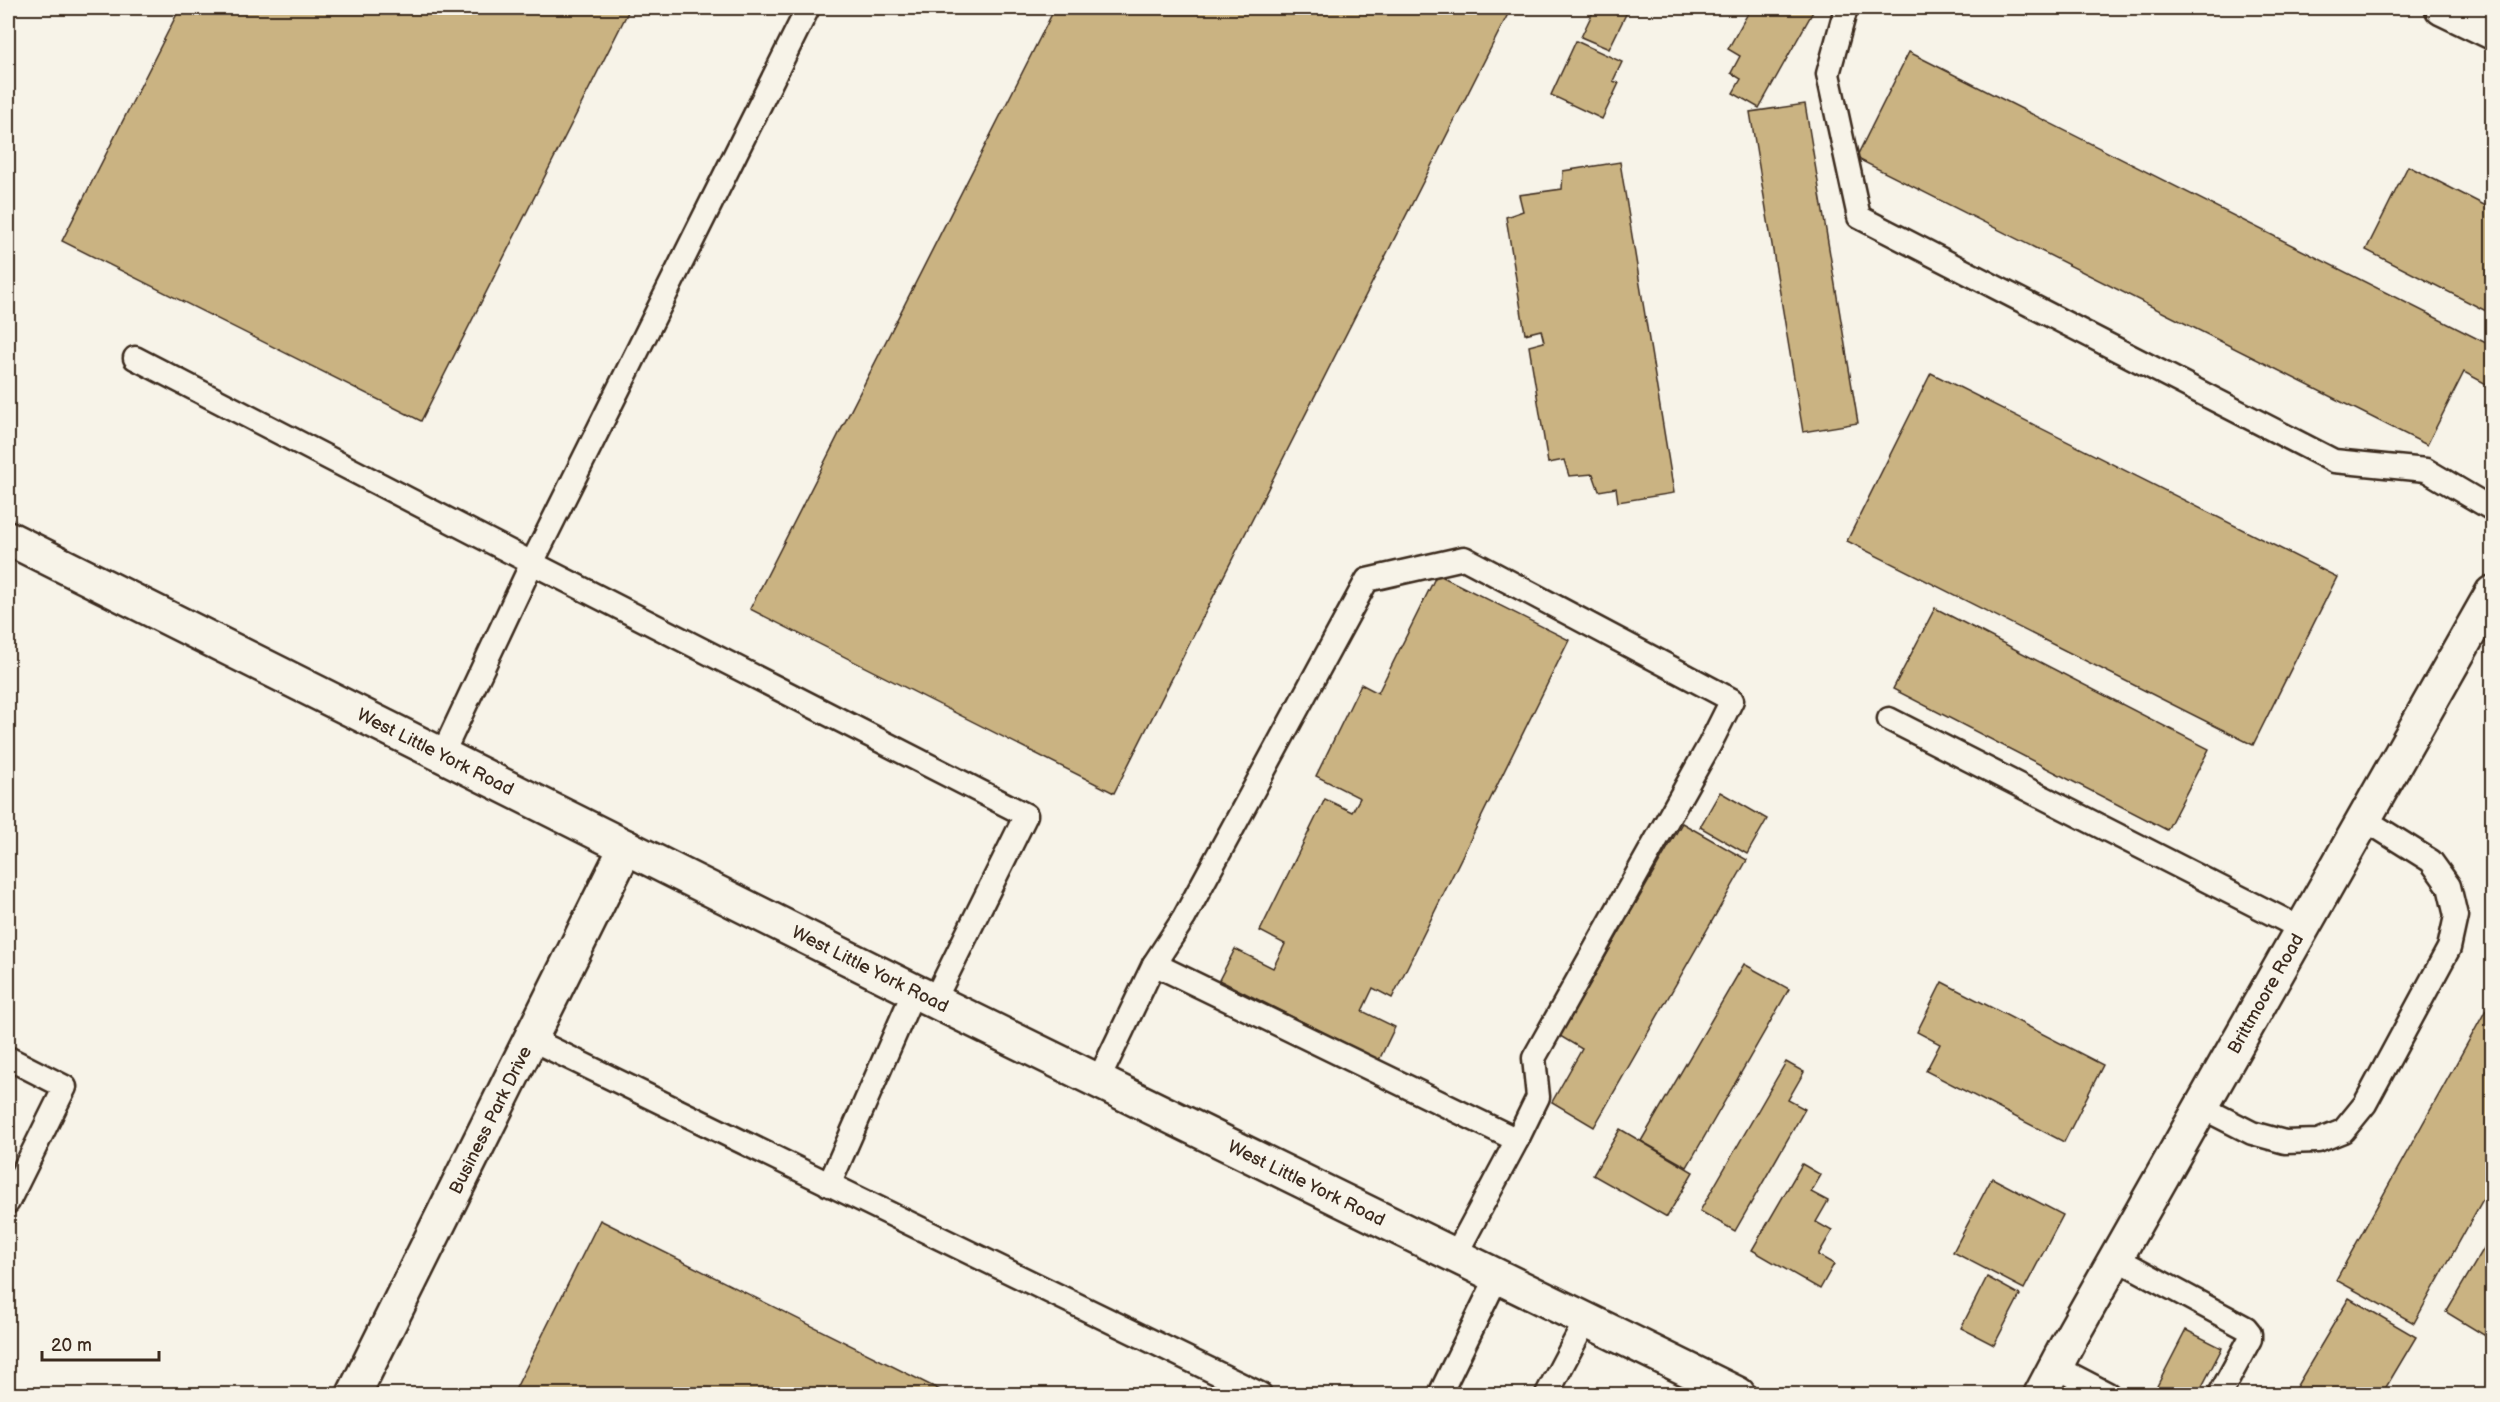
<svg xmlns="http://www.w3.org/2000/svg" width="2500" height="1402" font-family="'Balsamiq Sans',sans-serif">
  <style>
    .building { fill: #cab382; stroke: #3b2a1e; stroke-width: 1.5 }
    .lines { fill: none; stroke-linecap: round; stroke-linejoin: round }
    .lane-casing { stroke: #3b2a1e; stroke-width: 27 }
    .street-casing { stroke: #3b2a1e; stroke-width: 38 }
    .secondary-casing { stroke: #3b2a1e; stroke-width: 38 }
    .lane { stroke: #f7f3e8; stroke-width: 22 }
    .street { stroke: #f7f3e8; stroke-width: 33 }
    .secondary { stroke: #f7f3e8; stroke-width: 33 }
    .labels { text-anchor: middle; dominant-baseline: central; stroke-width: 4.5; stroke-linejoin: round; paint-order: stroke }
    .street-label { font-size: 18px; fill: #3b2a1e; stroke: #f7f3e8 }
  </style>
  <rect width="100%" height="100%" fill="#f7f3e8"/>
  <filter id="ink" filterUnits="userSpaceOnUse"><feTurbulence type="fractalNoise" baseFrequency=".0167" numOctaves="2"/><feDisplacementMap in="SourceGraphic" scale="12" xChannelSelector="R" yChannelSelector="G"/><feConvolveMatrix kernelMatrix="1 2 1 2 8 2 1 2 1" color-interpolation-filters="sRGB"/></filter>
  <g filter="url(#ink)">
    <!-- building -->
    <g class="building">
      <polygon points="180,8 630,8 421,421 62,241"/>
      <polygon points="1055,8 1511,8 1114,793 750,609"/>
      <polygon points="1595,8 1629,8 1609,49 1581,37"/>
      <polygon points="1751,8 1815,8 1759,108 1733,93 1741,79 1731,73 1740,56 1728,49"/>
      <polygon points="1576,41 1622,62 1613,81 1619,83 1602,119 1551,95"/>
      <polygon points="1909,52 2492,346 2492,387 2464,372 2427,445 1856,158"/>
      <polygon points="1805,104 1858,423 1803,432 1750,112"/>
      <polygon points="1620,162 1674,493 1618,502 1616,488 1599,491 1593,474 1569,476 1564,460 1548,463 1529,346 1544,342 1541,330 1525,334 1506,217 1523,211 1519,195 1562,189 1563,171"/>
      <polygon points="2408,166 2492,209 2492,314 2366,250"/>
      <polygon points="1931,373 2337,577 2253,745 1847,541"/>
      <polygon points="1437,574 1569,640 1392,998 1373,988 1362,1011 1395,1027 1379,1060 1219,980 1235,949 1273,968 1285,944 1260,931 1325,799 1352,812 1360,798 1316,776 1361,684 1378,693"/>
      <polygon points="1935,608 2209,749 2167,830 1893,689"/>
      <polygon points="1720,792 1767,819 1747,854 1700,827"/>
      <polygon points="1682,823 1747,860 1594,1127 1552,1102 1582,1049 1560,1036"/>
      <polygon points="1744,964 1789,989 1687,1167 1641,1141"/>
      <polygon points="1942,982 2103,1065 2064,1142 1926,1071 1940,1044 1917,1032"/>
      <polygon points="2492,999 2492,1183 2414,1323 2336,1280"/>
      <polygon points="1786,1062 1804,1072 1788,1100 1805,1109 1735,1231 1700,1211"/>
      <polygon points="1620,1129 1693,1172 1667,1217 1593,1175"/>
      <polygon points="1802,1164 1821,1175 1811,1192 1828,1201 1816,1222 1832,1231 1818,1255 1834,1264 1820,1289 1752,1250"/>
      <polygon points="1992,1178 2063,1215 2024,1289 1953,1252"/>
      <polygon points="600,1220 948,1394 513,1394"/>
      <polygon points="2490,1238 2492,1239 2492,1340 2446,1312"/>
      <polygon points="1987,1277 2020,1295 1994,1345 1961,1328"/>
      <polygon points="2349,1298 2416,1337 2382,1394 2292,1394"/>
      <polygon points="2186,1330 2222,1348 2198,1394 2153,1394"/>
    </g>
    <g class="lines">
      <!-- lane casing -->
      <g class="lane-casing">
        <g id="lane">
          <polyline points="808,8 532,563 1026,815 934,1001"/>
          <polyline points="1846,8 1828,74 1859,217 2334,461 2426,470 2492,509"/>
          <polyline points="135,358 532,563 442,755"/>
          <polyline points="1889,719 2302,929"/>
          <polyline points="1154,964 1184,918 1367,580 1464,558 1732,700 1710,744 1534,1058 1538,1097 1517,1140"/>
          <polyline points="531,1039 1260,1394"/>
          <polyline points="8,1058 65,1087 8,1202"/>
          <polyline points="1098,1081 1154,964 1517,1140 1455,1256"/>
          <polyline points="2201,1107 2252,1133 2285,1142 2318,1141 2343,1131 2365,1104 2449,948 2456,916 2449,886 2431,861 2364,819"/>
          <polyline points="829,1185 914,991"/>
          <polyline points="2116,1258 2246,1328 2250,1333 2250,1339 2220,1394"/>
          <polyline points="2056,1367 2108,1394"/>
          <polyline points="1440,1394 1497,1277"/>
          <polyline points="1547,1394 1586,1320"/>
        </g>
      </g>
      <!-- street casing -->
      <g class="street-casing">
        <g id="street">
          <polyline points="2442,8 2492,32"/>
          <path id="s1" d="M 354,1394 L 626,847"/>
        </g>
      </g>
      <!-- secondary casing -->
      <g class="secondary-casing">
        <g id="secondary">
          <path id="s2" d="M 8,538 L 914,991 L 1738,1394"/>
          <path id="s3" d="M 2041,1394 L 2070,1339 L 2492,593"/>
        </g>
      </g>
      <!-- lane -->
      <use href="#lane" class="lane"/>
      <!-- street -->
      <use href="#street" class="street"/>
      <!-- secondary -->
      <use href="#secondary" class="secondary"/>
    </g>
  </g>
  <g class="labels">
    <!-- street labels -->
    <g class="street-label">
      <text stroke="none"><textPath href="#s2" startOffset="478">West Little York Road</textPath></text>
      <text stroke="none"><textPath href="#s2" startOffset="964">West Little York Road</textPath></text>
      <text stroke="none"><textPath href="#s3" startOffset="459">Brittmoore Road</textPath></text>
      <text stroke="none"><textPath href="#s1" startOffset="306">Business Park Drive</textPath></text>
      <text stroke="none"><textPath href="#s2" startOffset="1450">West Little York Road</textPath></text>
    </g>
  </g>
  <!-- margin -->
  <rect width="2500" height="1402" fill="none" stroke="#f7f3e8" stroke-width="30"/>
  <rect x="15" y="15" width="2470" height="1372" fill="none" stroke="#3b2a1e" stroke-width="2" filter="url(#ink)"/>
  <!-- scale -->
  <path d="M42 1351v9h117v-9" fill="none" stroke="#3b2a1e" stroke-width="3"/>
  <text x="51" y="1351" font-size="18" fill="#3b2a1e" stroke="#f7f3e8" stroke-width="4.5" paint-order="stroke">20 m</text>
</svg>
